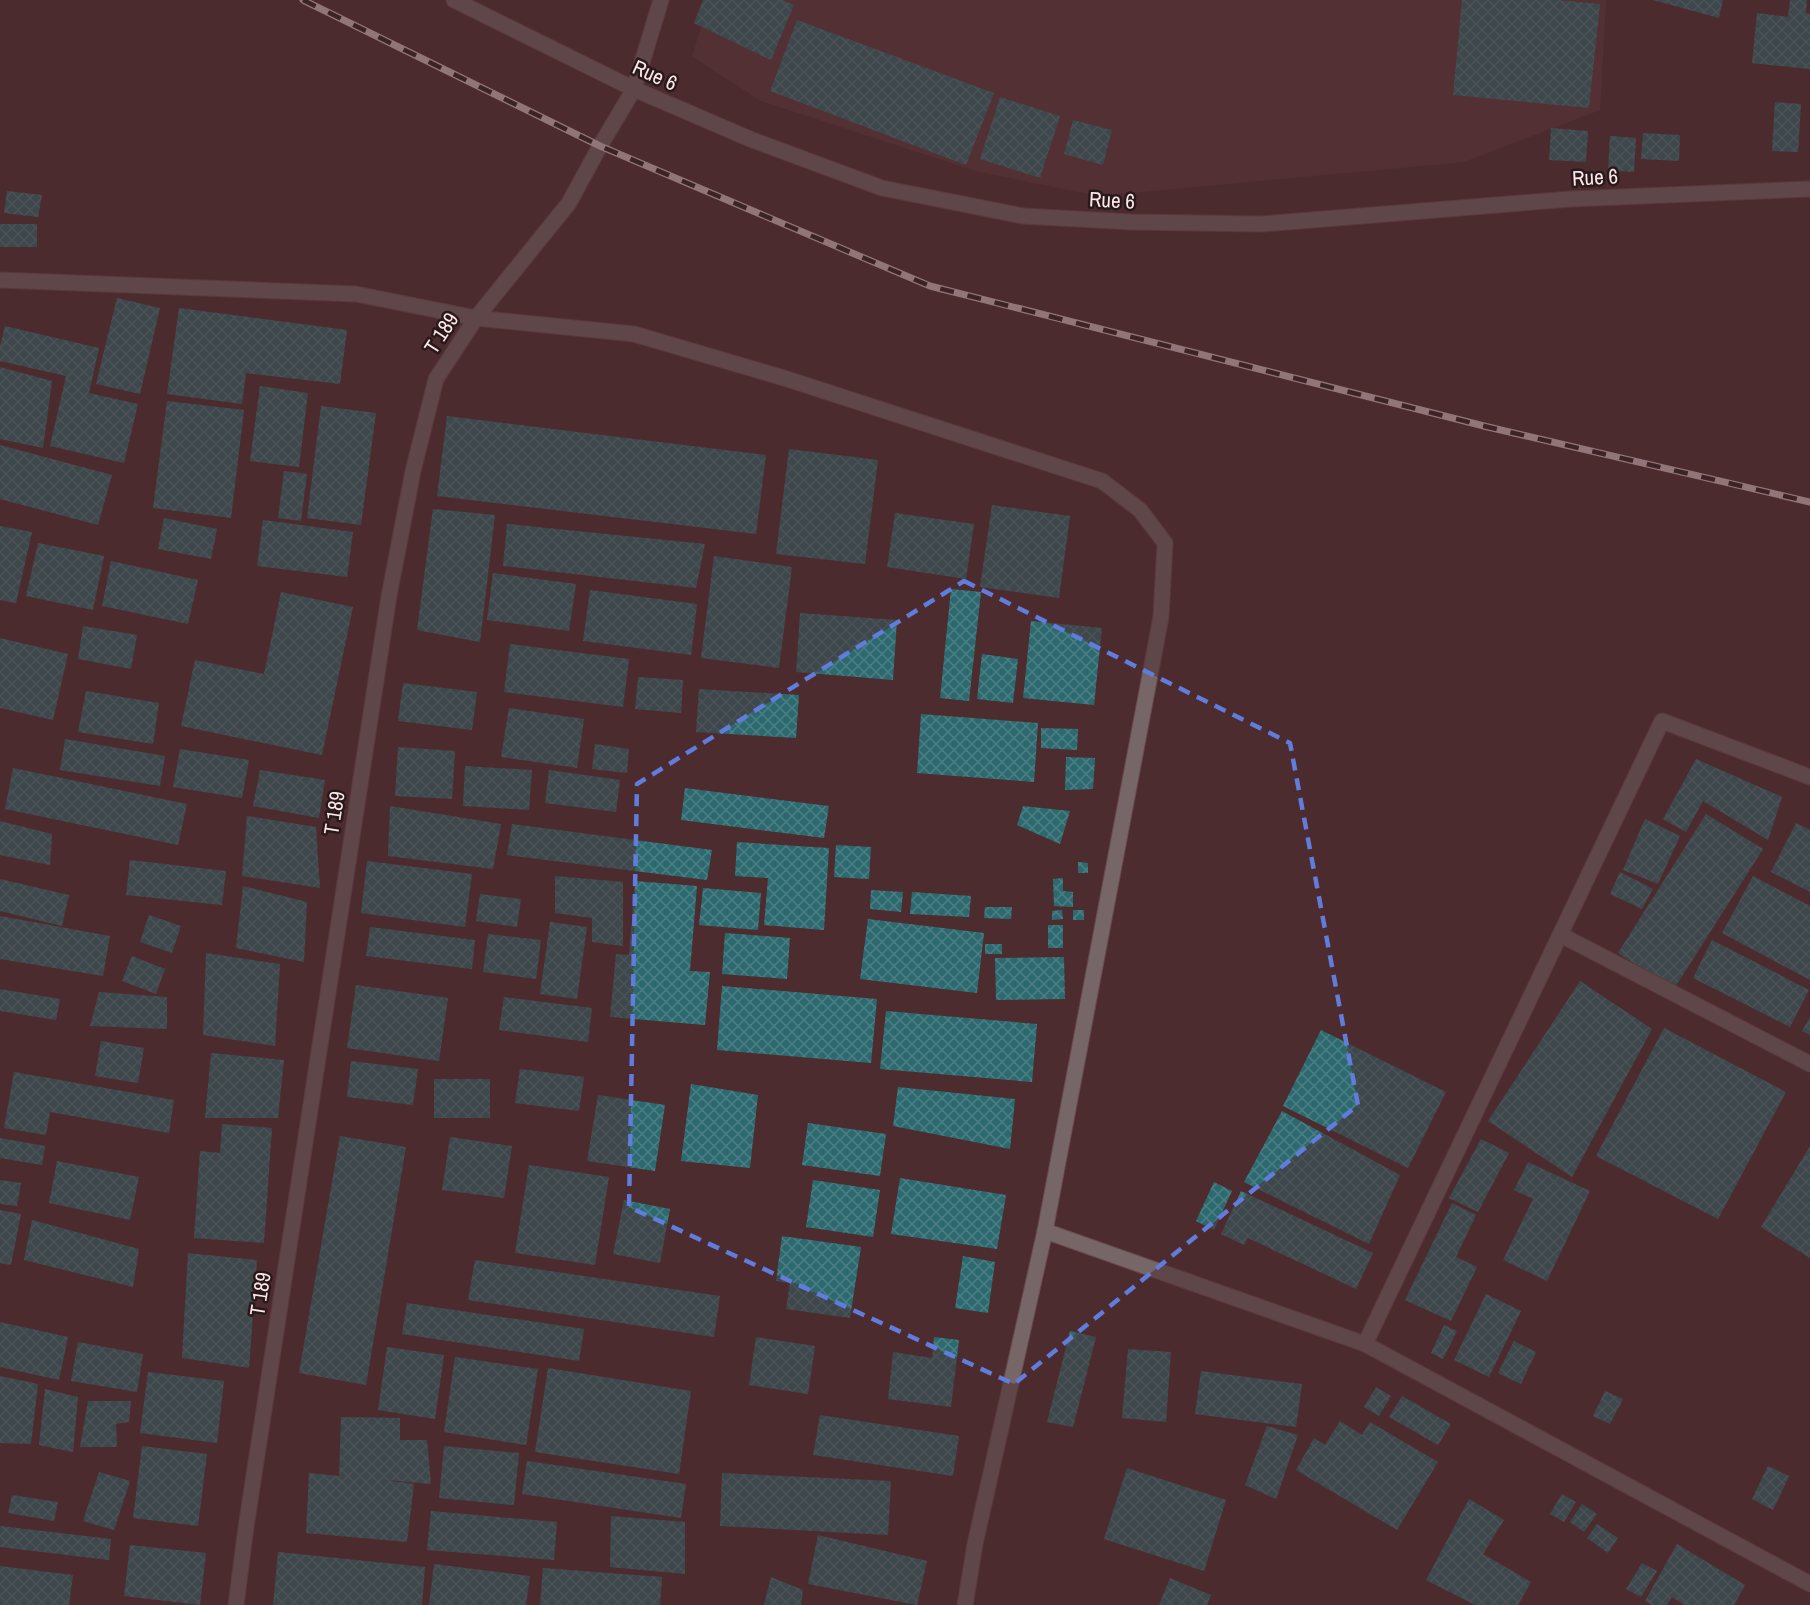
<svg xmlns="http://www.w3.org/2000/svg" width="1810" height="1605" font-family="'Archivo Narrow',sans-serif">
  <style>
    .built { fill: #5c3539 }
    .building { fill: url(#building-cross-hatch) }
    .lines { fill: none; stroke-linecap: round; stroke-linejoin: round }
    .street-casing { stroke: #694a4d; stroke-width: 17 }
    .street { stroke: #776667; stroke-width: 15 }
    .rail-casing { stroke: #e7cfd1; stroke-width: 7 }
    .rail { stroke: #28191b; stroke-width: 4.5; stroke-dasharray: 14; stroke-linecap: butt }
    .marked { fill: none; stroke: #607cdd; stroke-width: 4.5; stroke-dasharray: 12 8; stroke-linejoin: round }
    .labels { text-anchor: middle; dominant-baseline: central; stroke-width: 5; stroke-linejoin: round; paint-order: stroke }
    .street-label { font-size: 21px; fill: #fee7e9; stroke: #28191b }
  </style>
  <defs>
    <pattern id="building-cross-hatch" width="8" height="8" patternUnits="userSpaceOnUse" patternTransform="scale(1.5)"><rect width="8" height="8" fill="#2c6a70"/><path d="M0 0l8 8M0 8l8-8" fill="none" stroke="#4c7f84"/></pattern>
  </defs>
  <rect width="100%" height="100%" fill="#4d2c2f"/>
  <!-- built -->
  <polygon class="built" points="710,0 1606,0 1600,110 1464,162 1098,196 976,171 761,101 692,56"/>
  <!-- building -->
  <g class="building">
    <polygon points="703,0 783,0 794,5 771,60 694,23"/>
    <polygon points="1462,0 1558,0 1600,4 1589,108 1453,95"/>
    <polygon points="1653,0 1723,0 1719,18"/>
    <polygon points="1790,0 1807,0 1806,13 1810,14 1810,69 1752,63 1757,13 1788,17"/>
    <polygon points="797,20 994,93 966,165 770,91"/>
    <polygon points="1000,97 1060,116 1040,178 980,159"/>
    <polygon points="1775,102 1801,104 1798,152 1772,151"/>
    <polygon points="1073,120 1112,130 1103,165 1064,154"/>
    <polygon points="1551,128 1588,131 1586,162 1549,160"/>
    <polygon points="1643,133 1680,135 1679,161 1641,159"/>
    <polygon points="1610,136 1636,138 1634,172 1608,170"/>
    <polygon points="7,191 42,195 38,217 4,213"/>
    <rect x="0" y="224" width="37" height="23"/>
    <polygon points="117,298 160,308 140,394 96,384"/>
    <polygon points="179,308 347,330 340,384 246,373 242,404 167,394"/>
    <polygon points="5,326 99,348 89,393 138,404 124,463 50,446 66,376 0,361 0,346"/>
    <polygon points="0,367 52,381 43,448 0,439"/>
    <polygon points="260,386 308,393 299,467 250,461"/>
    <polygon points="167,401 244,410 231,518 153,508"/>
    <polygon points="321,406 376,413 361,525 307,518"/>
    <polygon points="447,416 766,455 756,534 437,496"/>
    <polygon points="0,445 112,475 98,525 0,499"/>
    <polygon points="789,449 878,460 865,564 776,554"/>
    <polygon points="284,471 307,474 301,521 278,518"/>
    <polygon points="992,505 1070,516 1059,598 980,587"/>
    <polygon points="433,509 495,515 480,642 417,630"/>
    <polygon points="895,513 974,524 966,579 887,567"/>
    <polygon points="164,518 217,529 211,559 158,549"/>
    <polygon points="263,520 353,532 347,577 257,566"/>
    <polygon points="507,524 705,544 696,588 503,566"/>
    <polygon points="0,526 32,532 16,603 0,600"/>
    <polygon points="38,543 104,556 93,610 26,596"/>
    <polygon points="714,556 792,567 779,668 701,658"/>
    <polygon points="111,561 198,580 188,624 102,606"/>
    <polygon points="493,573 576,584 569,631 487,620"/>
    <polygon points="951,589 981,592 969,701 940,698"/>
    <polygon points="590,590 697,604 691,655 583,641"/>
    <polygon points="281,592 353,607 322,755 181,726 195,660 264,674"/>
    <polygon points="800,613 897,620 893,680 796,672"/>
    <polygon points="1031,621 1102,628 1094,705 1023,698"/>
    <polygon points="83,626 137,635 131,669 78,659"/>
    <polygon points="0,638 68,654 53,720 0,708"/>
    <polygon points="510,644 629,659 623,707 504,692"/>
    <polygon points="982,654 1018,659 1013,703 977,699"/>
    <polygon points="638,677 683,680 681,713 635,709"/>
    <polygon points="403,683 477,692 472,730 398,721"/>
    <polygon points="699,689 799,695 796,738 696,732"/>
    <polygon points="86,691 159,703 153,744 78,732"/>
    <polygon points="509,708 584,719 577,768 501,757"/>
    <polygon points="921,714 1038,723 1034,782 917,773"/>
    <polygon points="1041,728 1078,729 1077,750 1041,748"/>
    <polygon points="65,739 165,756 160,786 60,770"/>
    <polygon points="595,744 629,749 627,773 592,769"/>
    <polygon points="398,747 455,751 452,799 395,796"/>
    <polygon points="180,749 249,760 242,798 173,787"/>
    <polygon points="1066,757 1095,758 1093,789 1065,790"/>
    <polygon points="1696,759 1782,797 1768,840 1703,801 1686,832 1663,819"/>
    <polygon points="465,766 532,770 529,810 463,806"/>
    <polygon points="13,768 187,804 178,845 5,809"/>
    <polygon points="260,770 325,780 319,818 253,806"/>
    <polygon points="549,770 620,780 616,812 545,803"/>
    <polygon points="685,788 829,806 824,838 681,820"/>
    <polygon points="390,806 501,824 493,869 388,856"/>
    <polygon points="1023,806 1070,811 1060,844 1017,825"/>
    <polygon points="1706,814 1763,849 1674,989 1618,953"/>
    <polygon points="247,816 316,827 320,888 242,876"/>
    <polygon points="1645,819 1680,836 1658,884 1623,870"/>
    <polygon points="0,821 52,834 50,865 0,855"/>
    <polygon points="1796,823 1810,830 1810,892 1771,872"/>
    <polygon points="512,824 712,850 707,880 507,855"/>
    <polygon points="737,842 829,848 824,930 764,925 768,878 735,876"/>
    <polygon points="836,845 871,847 869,879 834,877"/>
    <polygon points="130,860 226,871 222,905 126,895"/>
    <polygon points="367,861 472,874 465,927 361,913"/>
    <polygon points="1078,862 1088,863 1088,873 1078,873"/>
    <polygon points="1620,872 1653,889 1642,909 1610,894"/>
    <polygon points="555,876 623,882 623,946 592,942 592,918 555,913"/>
    <polygon points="1753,876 1810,906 1810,980 1722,933"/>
    <polygon points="1063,878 1063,891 1073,892 1073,907 1054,906 1053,879"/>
    <polygon points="0,879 69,895 62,926 0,911"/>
    <polygon points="635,881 697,886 690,971 710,972 705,1025 610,1017 616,954 629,955"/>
    <polygon points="243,886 307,902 304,962 236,948"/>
    <polygon points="703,888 761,893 758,930 699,925"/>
    <polygon points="871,890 903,892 901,912 870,909"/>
    <polygon points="912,892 971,896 969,917 910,914"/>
    <polygon points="480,894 521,899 517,927 476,921"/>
    <polygon points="985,907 1012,907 1011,919 984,918"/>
    <polygon points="1062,910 1063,919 1052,920 1052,911"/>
    <rect x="1073" y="910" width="11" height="10"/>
    <polygon points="149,915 181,926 172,953 140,942"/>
    <polygon points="0,916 110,936 103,976 0,959"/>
    <polygon points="868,919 984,933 977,993 860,979"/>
    <polygon points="550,922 587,927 577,999 540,994"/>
    <rect x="1048" y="925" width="15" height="23"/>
    <polygon points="370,927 475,940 472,969 366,956"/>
    <polygon points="725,933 790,938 787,979 722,974"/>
    <polygon points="488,934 541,940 536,979 483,972"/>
    <polygon points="1712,940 1809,990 1790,1027 1693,978"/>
    <rect x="985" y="944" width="17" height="10"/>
    <polygon points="206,953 280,964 275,1046 203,1035"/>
    <polygon points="132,956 165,969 156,994 122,981"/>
    <polygon points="1064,957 1065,999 996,1000 995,958"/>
    <polygon points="1580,981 1652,1029 1572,1177 1488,1121"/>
    <polygon points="356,985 448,998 439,1061 347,1048"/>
    <polygon points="722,986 877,999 871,1063 717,1050"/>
    <polygon points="0,989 60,999 56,1020 0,1011"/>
    <polygon points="99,992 167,997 167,1029 90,1026"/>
    <polygon points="504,997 592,1008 588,1042 499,1030"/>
    <polygon points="886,1011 1037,1024 1032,1082 880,1069"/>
    <polygon points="1810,1017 1810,1035 1802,1031"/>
    <polygon points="1664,1028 1786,1092 1718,1219 1596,1156"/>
    <polygon points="1321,1030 1446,1092 1408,1168 1283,1106"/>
    <polygon points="101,1041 144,1048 138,1083 95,1076"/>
    <polygon points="211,1053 284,1060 278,1118 205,1118"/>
    <polygon points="351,1061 418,1069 413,1105 347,1097"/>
    <polygon points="520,1069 584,1077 579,1111 515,1103"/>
    <polygon points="14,1072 174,1100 169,1133 50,1112 46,1135 4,1128"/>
    <rect x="434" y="1079" width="56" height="39"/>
    <polygon points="691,1084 758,1095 750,1168 681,1161"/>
    <polygon points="898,1087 1015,1099 1010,1149 893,1126"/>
    <polygon points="598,1095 665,1105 655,1171 587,1161"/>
    <polygon points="1282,1111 1400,1175 1369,1244 1244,1182"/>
    <polygon points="808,1123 886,1134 880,1176 802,1165"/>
    <polygon points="222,1124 272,1128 264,1243 194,1238 200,1151 220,1153"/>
    <polygon points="340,1136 406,1147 366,1385 299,1373"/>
    <polygon points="450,1137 512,1146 504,1198 442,1190"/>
    <polygon points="0,1138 45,1146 42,1165 0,1158"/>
    <polygon points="1481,1139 1509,1153 1478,1212 1449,1198"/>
    <polygon points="1810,1146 1810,1258 1761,1227"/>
    <polygon points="57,1161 139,1177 130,1220 49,1203"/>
    <polygon points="1528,1162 1590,1191 1547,1281 1503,1260 1533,1199 1514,1190"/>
    <polygon points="529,1165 609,1177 595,1265 515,1253"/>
    <polygon points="900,1178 1006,1195 997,1249 891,1234"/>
    <polygon points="0,1180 21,1183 17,1206 0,1204"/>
    <polygon points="813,1180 880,1190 873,1237 806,1227"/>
    <polygon points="1214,1182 1232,1191 1214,1230 1196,1221"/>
    <polygon points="1241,1191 1373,1253 1356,1289 1248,1238 1244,1245 1221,1234"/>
    <polygon points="624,1200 670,1209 660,1263 613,1254"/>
    <polygon points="1452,1203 1476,1215 1456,1257 1477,1267 1451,1321 1405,1300"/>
    <polygon points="0,1210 21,1214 11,1265 0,1263"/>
    <polygon points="32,1220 139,1249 133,1287 24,1260"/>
    <polygon points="782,1236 861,1247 850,1318 786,1309 790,1283 776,1281"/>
    <polygon points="188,1253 257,1260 249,1368 182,1358"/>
    <polygon points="963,1256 995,1262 988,1313 955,1308"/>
    <polygon points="475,1260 720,1296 714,1337 468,1300"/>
    <polygon points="1486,1294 1521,1311 1489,1377 1454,1360"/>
    <polygon points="407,1303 584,1329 579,1361 402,1334"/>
    <polygon points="0,1322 68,1337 59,1380 0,1367"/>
    <polygon points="1444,1325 1457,1331 1443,1359 1431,1353"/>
    <polygon points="1070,1331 1096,1337 1073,1427 1047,1422"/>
    <polygon points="756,1337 815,1346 808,1394 749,1385"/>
    <polygon points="934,1337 959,1340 951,1407 888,1399 893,1352 932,1358"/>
    <polygon points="1514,1341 1536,1352 1521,1384 1498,1373"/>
    <polygon points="78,1342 143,1354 137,1392 71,1381"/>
    <polygon points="387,1347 444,1355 435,1419 378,1410"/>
    <polygon points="1128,1349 1171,1352 1166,1422 1122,1418"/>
    <polygon points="455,1357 538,1369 526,1445 444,1432"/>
    <polygon points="548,1368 691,1391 679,1474 535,1452"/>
    <polygon points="1201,1371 1302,1384 1296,1427 1195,1414"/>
    <polygon points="148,1372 224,1381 217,1443 140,1433"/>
    <polygon points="0,1376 38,1384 31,1444 0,1443"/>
    <polygon points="1376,1387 1391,1396 1379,1416 1364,1407"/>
    <polygon points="45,1389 78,1397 73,1452 39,1445"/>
    <polygon points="1605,1391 1623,1399 1610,1424 1593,1416"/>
    <polygon points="1402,1396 1451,1424 1438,1445 1389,1417"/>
    <polygon points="88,1401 131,1401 129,1422 116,1424 117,1447 80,1447"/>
    <polygon points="820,1415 959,1436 953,1476 813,1455"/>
    <polygon points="341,1417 400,1418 400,1440 427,1440 431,1484 385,1480 414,1484 407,1542 306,1533 309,1473 339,1476"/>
    <polygon points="1340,1421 1362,1435 1370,1422 1438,1462 1397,1530 1296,1470 1314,1438 1325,1445"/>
    <polygon points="1267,1426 1298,1435 1276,1499 1245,1485"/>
    <polygon points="142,1446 207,1454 198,1526 133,1518"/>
    <polygon points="444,1446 519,1453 514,1505 439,1498"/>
    <polygon points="527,1461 686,1484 681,1518 522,1494"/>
    <polygon points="1768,1466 1789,1476 1773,1510 1752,1499"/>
    <polygon points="1127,1468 1226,1500 1204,1571 1104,1539"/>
    <polygon points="99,1472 130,1481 114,1530 83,1521"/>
    <polygon points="722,1473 891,1481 888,1535 720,1526"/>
    <polygon points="1562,1494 1576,1502 1564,1522 1550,1514"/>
    <polygon points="12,1495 58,1502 54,1521 8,1513"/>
    <polygon points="1469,1499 1504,1520 1483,1554 1531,1582 1518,1605 1475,1605 1426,1580"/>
    <polygon points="1582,1504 1597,1514 1584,1532 1570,1522"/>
    <polygon points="431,1511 557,1522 554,1560 427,1550"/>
    <polygon points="611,1516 685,1522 685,1574 610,1567"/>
    <polygon points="1597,1524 1618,1538 1608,1553 1587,1538"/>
    <polygon points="0,1526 111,1539 109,1560 0,1547"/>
    <polygon points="818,1535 927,1561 917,1605 808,1584"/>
    <polygon points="1677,1544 1745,1585 1734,1605 1684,1605 1672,1597 1667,1605 1652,1605 1645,1601"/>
    <polygon points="130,1545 206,1553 200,1605 124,1596"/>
    <polygon points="278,1552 425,1567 422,1605 273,1605"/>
    <polygon points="1642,1563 1657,1571 1641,1597 1626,1589"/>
    <polygon points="434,1564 530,1576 526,1605 429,1605"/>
    <polygon points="0,1566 73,1575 69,1605 0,1605"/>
    <polygon points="543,1568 662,1577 660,1605 540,1605"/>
    <polygon points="771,1577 803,1590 801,1605 764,1605"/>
    <polygon points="1170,1578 1211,1595 1207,1605 1159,1605"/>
  </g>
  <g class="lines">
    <!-- street casing -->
    <g class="street-casing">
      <g id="street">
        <polyline points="454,0 634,89 750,139 882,188 1023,216 1131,222 1262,224 1571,199 1810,189"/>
        <polyline points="0,280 356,294 476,318 634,334 784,378 1102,481 1140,510 1165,543 1161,617 1045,1231 975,1544 965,1605"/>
        <polyline points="1561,935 1810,1064"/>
        <polyline points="1045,1231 1365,1344 1810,1584"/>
        <polyline points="1365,1344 1662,721 1810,777"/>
        <polyline points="236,1605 246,1527 389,596 413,471 436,379 476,318 569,203 600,146 634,89 661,0"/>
      </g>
    </g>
    <!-- street -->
    <use href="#street" class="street"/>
    <!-- rail casing -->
    <g class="rail-casing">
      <polyline id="rail" points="303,0 600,146 930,286 1488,427 1810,502"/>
    </g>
    <!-- rail -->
    <use href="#rail" class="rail"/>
  </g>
  <!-- marked area -->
  <path d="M0 0H1810V1605H0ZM 964,581 L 1290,743 L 1358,1105 L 1014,1384 L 629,1207 L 637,784 Z" fill="#4d2c2f" fill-opacity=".55" fill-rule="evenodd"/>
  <path class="marked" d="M 964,581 L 1290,743 L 1358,1105 L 1014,1384 L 629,1207 L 637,784 Z"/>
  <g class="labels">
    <!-- street labels -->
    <g class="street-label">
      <text transform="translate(655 75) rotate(24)">Rue 6</text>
      <text transform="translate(1595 177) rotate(-3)">Rue 6</text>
      <text transform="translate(1112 200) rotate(3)">Rue 6</text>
      <text transform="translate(441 333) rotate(-57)">T 189</text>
      <text transform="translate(334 813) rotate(-81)">T 189</text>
      <text transform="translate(260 1294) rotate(-81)">T 189</text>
    </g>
  </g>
</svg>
